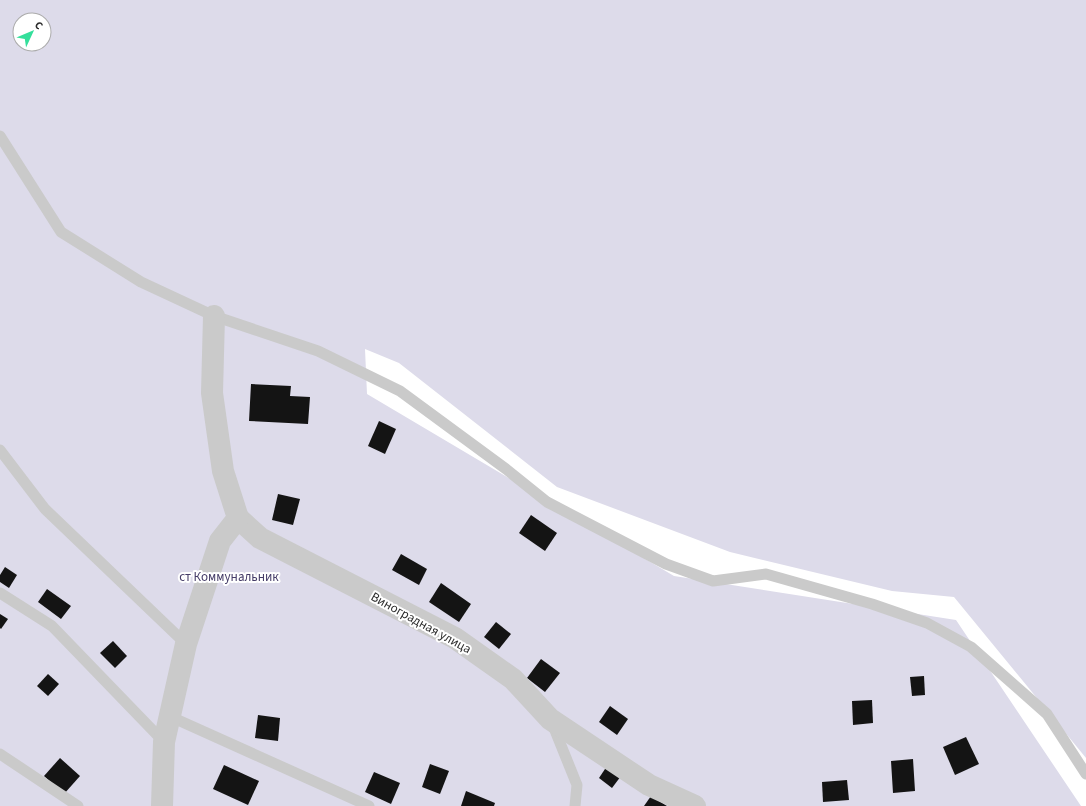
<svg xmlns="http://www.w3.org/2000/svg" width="1086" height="806" font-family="'Source Sans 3',sans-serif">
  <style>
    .green { fill: #dddbea; fill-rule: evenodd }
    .building { fill: #141414 }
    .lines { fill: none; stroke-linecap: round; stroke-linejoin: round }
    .service { stroke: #cacaca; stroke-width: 11 }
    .minor { stroke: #cacaca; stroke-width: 22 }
    .labels { text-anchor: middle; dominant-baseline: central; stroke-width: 4; stroke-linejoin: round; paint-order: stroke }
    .park-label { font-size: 13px; fill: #453c67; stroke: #fff }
    .street-label { font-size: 13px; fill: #2d2d2d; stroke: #fff }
  </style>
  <rect width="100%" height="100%" fill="#fff"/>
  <!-- green -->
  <path class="green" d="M 0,0 L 1086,0 L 1086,758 L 954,597 L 892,591 L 730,552 L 557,487 L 399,363 L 365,349 L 367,394 L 674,576 L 956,620 L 1081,806 L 0,806 ZM 20,20 L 44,20 L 44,44 L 20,44 Z"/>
  <!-- building -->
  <g class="building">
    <polygon points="251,384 291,386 290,396 310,397 308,424 249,421"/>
    <polygon points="379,421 396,429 385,454 368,446"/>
    <polygon points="278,494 300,499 293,525 272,520"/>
    <polygon points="531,515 557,533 545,551 519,533"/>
    <polygon points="401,554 427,569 419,585 392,570"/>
    <polygon points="5,567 17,575 9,588 0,582 0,575"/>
    <polygon points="441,583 471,604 459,622 429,602"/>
    <polygon points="47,589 71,606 61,619 38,602"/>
    <polygon points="0,614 8,619 1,629 0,628"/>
    <polygon points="496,622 511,634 499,649 484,637"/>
    <polygon points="113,641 127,656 115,668 100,653"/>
    <polygon points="541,659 560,673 545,692 527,678"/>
    <polygon points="48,674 59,684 48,696 37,686"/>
    <polygon points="924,676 925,695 912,696 910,677"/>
    <polygon points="872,700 873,723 853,725 852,701"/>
    <polygon points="610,706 628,719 617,735 599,722"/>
    <polygon points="258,715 280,718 278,741 255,738"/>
    <polygon points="966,737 979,764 955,775 943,747"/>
    <polygon points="60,758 80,776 64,794 44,776"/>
    <polygon points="913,759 915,791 893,793 891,761"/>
    <polygon points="430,764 449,771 440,794 422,787"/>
    <polygon points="224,765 259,781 248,805 213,789"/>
    <polygon points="607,766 621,776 612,788 599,778"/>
    <polygon points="374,772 400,783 391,804 365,792"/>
    <polygon points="847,780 849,800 823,802 822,782"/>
    <polygon points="466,791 495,803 494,806 461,806"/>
    <polygon points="651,796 667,806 644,806"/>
  </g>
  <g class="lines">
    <!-- service -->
    <g class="service">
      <polyline points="0,136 61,232 141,282 214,316 318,351 400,391 506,469 547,502 666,564 713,581 766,574 872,604 927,623 971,647 1047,714 1086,774"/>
      <polyline points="0,450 45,509 186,644"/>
      <polyline points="0,593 52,626 164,742"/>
      <polyline points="169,716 369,806"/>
      <polyline points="552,723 577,785 575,806"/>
      <polyline points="0,754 78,806"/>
    </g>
    <!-- minor -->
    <g class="minor">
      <polyline points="238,518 260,538 455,638 513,679 550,719 649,785 695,806"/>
      <polyline points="162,806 164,742 186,644 220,541 238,518 223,471 212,393 214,316"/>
    </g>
  </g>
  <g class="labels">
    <!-- park labels -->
    <g class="park-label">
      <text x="229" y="577">ст Коммунальник</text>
    </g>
    <!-- street labels -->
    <g class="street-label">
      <text transform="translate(421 623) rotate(29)">Виноградная улица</text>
    </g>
  </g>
  <!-- north arrow -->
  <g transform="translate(32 32) rotate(46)"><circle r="19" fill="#ffffff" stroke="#ababab"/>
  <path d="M0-3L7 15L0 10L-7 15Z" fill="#34df9b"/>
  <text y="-6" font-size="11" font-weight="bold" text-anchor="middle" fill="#2d2d2d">С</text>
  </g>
</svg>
